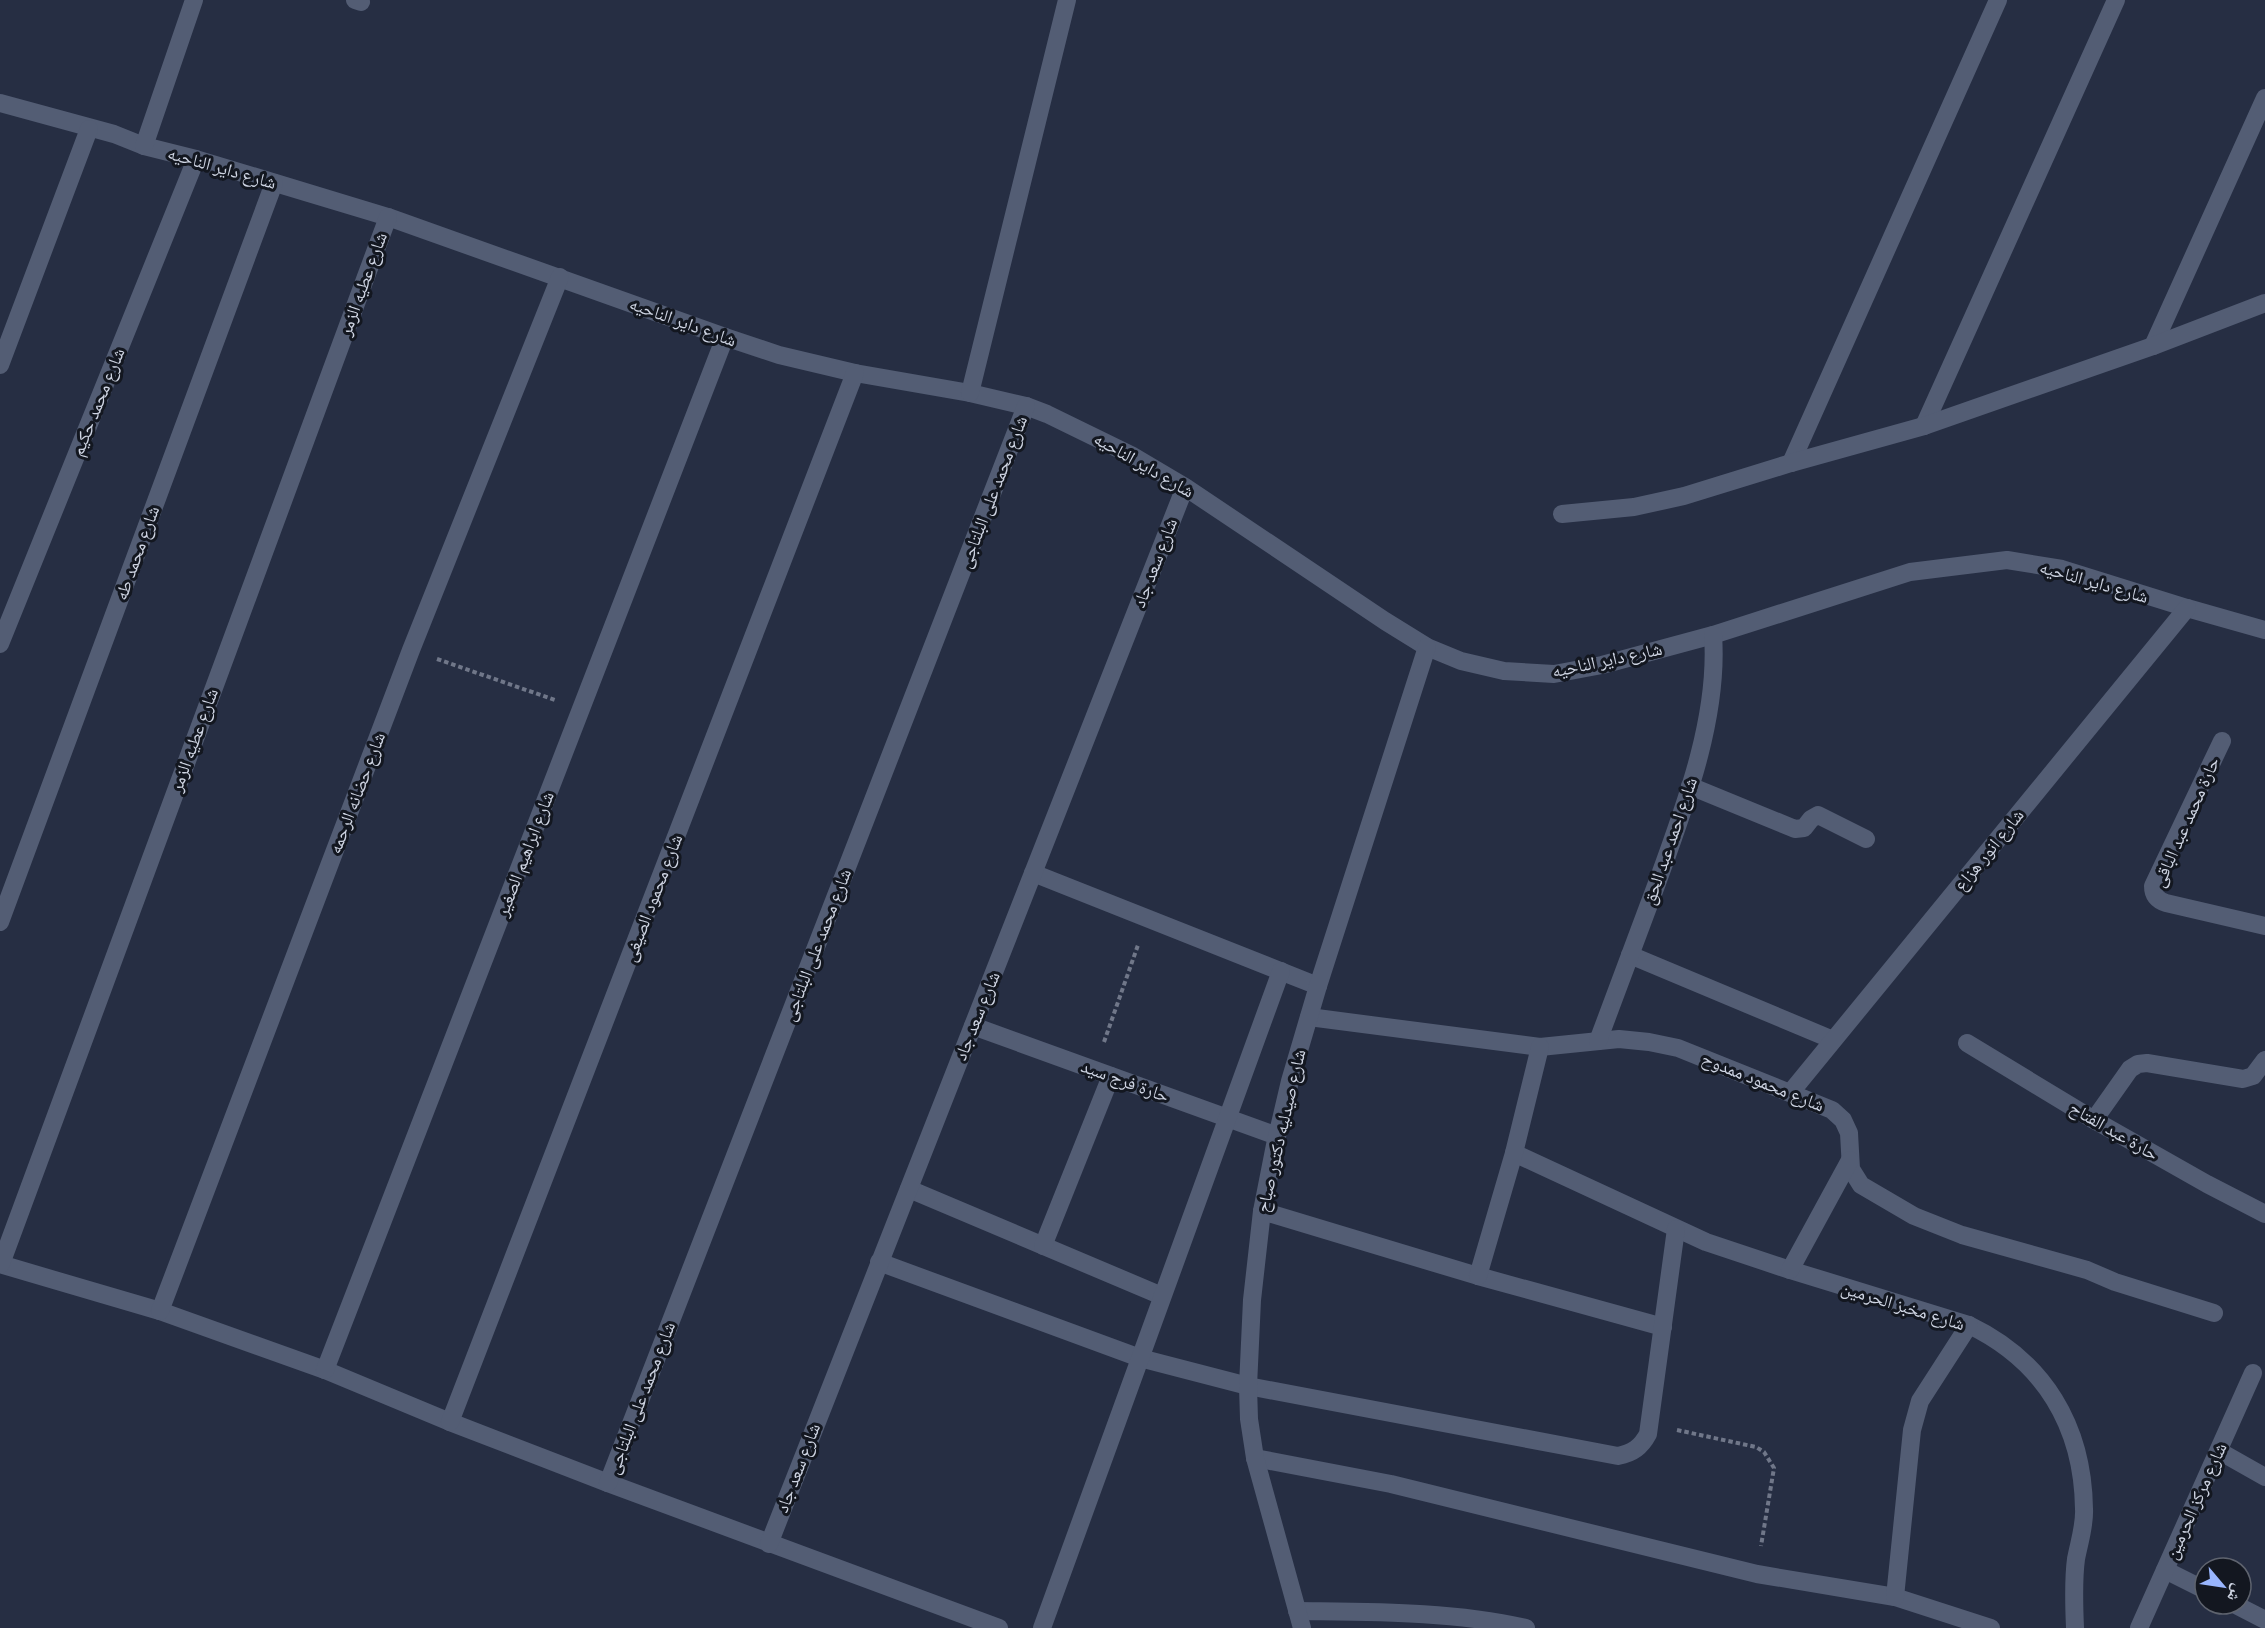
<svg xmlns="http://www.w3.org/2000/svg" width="2265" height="1628" font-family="Karla,'Noto Naskh Arabic',sans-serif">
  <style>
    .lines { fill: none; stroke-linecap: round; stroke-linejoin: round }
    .path { stroke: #707789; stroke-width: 4; stroke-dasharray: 4.5 3; stroke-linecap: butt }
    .minor { stroke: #535d74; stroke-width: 18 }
    .labels { text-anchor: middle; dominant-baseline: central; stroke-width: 6; stroke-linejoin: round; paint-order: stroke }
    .street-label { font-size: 18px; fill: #ced4e2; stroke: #131720 }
  </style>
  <rect width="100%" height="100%" fill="#262e43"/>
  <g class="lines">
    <!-- path -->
    <g class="path">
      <polyline points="437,659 555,700"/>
      <polyline points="1104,1042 1138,945"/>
      <polyline points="1677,1430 1756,1447 1764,1452 1774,1468 1761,1546"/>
    </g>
    <!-- minor -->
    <g class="minor">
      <polyline points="355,0 361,2"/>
      <polyline points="0,103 114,134 144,146 196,159 388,217 725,337 779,355 855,373 970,393 1026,406 1047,414 1131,455 1185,487 1385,621 1427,647 1461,661 1504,671 1554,674 1602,665 1713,635 1910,572 2007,560 2062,569 2187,608 2265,630"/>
      <polyline points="144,146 194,0"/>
      <polyline points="2153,346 2265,98"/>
      <polyline points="0,365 89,129"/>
      <polyline points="970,393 1067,0"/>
      <polyline points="1924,426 2116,0"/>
      <polyline points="1791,463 1998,0"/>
      <polyline points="1562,514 1634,507 1684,496 1791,463 1924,426 2153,346 2265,303"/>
      <polyline points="0,644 196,159"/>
      <path d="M 2222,741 L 2153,886 C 2153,895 2157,900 2166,903 L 2265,926"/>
      <polyline points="1690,786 1795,829 1804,828 1811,819 1818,815 1866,839"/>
      <polyline points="1033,873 1318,986"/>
      <polyline points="0,922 274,183"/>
      <polyline points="1630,955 1833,1040"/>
      <polyline points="1309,1017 1540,1047 1619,1039 1649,1042 1678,1048 1832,1110 1843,1120 1849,1133 1851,1169 1861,1185 1914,1216 1962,1235 2087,1270 2115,1282 2214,1313"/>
      <polyline points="973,1026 1277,1136"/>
      <path d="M 1598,1041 C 1618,988 1638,935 1657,883 C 1685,806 1719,717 1713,635"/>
      <polyline points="1967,1043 2094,1120 2207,1184 2265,1214"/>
      <polyline points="1791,1092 2187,608"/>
      <polyline points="2094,1120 2130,1069 2138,1064 2147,1063 2243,1079 2253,1076 2265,1060"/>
      <path d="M 1514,1153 L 1706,1242 L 1790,1270 L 1969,1325 C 2044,1361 2083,1426 2084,1509 C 2085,1525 2079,1543 2076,1559 C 2073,1581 2074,1605 2075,1628"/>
      <polyline points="909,1189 1162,1296"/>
      <polyline points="1262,1211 1478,1276 1663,1327"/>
      <polyline points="1043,1246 1111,1076"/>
      <path d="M 879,1262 L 1140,1358 L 1248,1386 L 1618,1456 C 1633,1453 1641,1447 1648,1434 L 1676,1229"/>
      <polyline points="0,1264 160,1311 325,1370 450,1422 608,1483 999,1628"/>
      <polyline points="1,1264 388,217"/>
      <polyline points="1790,1270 1850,1160"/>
      <polyline points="1478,1276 1514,1153 1540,1047"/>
      <polyline points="160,1311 411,650 560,277"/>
      <polyline points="325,1370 725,337"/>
      <polyline points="450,1422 855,373"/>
      <polyline points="2219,1451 2265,1477"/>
      <polyline points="1255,1458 1391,1484 1757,1574 1895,1597 1991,1628"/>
      <polyline points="608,1483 1026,406"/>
      <polyline points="769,1544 1185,487"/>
      <polyline points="2165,1570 2205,1590"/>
      <polyline points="1895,1597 1912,1430 1920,1401 1969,1325"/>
      <polyline points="2234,1604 2265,1620"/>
      <path d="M 1297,1611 C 1372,1612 1452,1611 1526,1628"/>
      <polyline points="1042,1628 1281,971"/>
      <polyline points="1302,1628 1255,1458 1249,1419 1248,1386 1252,1300 1262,1211 1275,1145 1290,1081 1318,986 1427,647"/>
      <polyline points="2139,1628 2253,1373"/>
    </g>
  </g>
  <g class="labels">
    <!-- street labels -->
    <g class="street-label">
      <text transform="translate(222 168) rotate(16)">شارع داير الناحيه</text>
      <text transform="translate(363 284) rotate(-70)">شارع عطيه الزمر</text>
      <text transform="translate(683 322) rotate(20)">شارع داير الناحيه</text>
      <text transform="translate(98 402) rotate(-68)">شارع محمد حكيم</text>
      <text transform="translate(1144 465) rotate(30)">شارع داير الناحيه</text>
      <text transform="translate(993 492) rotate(-69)">شارع محمد على البلتاجى</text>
      <text transform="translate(137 553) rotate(-70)">شارع محمد طه</text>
      <text transform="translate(1155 563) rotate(-69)">شارع سعد جاد</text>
      <text transform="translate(2094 582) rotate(16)">شارع داير الناحيه</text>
      <text transform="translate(1607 660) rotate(-12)">شارع داير الناحيه</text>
      <text transform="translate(194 740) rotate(-70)">شارع عطيه الزمر</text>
      <text transform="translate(357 793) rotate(-69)">شارع حضانه الرحمه</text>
      <text transform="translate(2186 822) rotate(-66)">حارة محمد عبد الباقى</text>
      <text transform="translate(1670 841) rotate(-71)">شارع احمد عبد الحق</text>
      <text transform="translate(1989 850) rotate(-51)">شارع انور هزاع</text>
      <text transform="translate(525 854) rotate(-69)">شارع ابراهيم الصغير</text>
      <text transform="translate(653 898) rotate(-69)">شارع محمود الصيغى</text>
      <text transform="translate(817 945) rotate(-69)">شارع محمد على البلتاجى</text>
      <text transform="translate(977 1016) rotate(-68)">شارع سعد جاد</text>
      <text transform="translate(1125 1081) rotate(20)">حارة فرج سيد</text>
      <text transform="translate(1763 1082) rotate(22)">شارع محمود ممدوح</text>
      <text transform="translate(1281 1131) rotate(-77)">شارع صيدليه دكتور صباح</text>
      <text transform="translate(2114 1131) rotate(30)">حارة عبد الفتاح</text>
      <text transform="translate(1903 1306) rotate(17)">شارع مخبز الحرمين</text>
      <text transform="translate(641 1398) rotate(-69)">شارع محمد على البلتاجى</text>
      <text transform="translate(798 1468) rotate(-69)">شارع سعد جاد</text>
      <text transform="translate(2196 1501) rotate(-66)">شارع مركز الحرمين</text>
    </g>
  </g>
  <!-- north arrow -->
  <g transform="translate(2223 1586) rotate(119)"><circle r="28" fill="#131720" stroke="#5e636e" stroke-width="1.5"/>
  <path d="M0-4.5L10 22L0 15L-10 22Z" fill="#99b5fd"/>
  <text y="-9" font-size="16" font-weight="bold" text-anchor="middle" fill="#ced4e2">ش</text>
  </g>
</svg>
